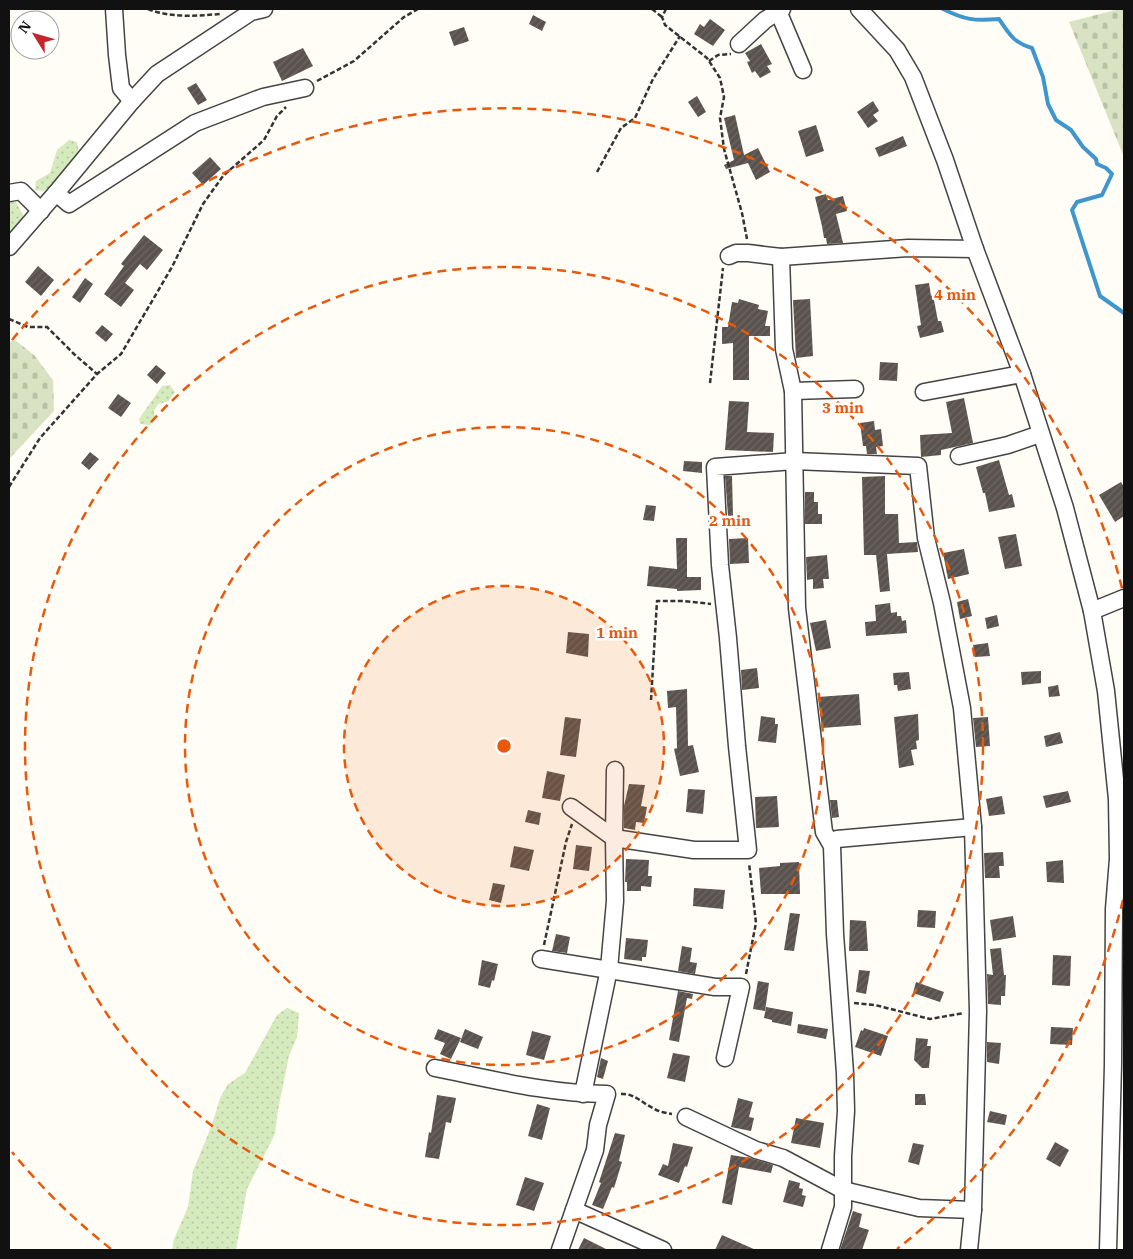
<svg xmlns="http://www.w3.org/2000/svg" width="1133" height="1259" font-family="'IBM Plex Serif',serif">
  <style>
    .grass { fill: url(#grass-dots) }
    .cemetery { fill: url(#cemetery-stones) }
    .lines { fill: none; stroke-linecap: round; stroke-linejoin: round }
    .stream { stroke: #3f96cf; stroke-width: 4 }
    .building { fill: url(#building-hatch) }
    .minor-casing { stroke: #444; stroke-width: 19 }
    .path { stroke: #333; stroke-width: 2.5; stroke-dasharray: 5 2.5; stroke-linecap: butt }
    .minor { stroke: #fff; stroke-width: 16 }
    .ring { fill: none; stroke: #e8590c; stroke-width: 2.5; stroke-dasharray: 9 6 }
    .centre { fill: #e8590c; stroke: #fff; stroke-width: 2.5 }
    .ring-label { font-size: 15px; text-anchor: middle; font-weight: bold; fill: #e8590c; stroke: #fff; stroke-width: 5; stroke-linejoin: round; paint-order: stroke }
  </style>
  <defs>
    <pattern id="grass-dots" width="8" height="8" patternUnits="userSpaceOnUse" patternTransform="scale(1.25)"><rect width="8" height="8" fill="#d5ebbd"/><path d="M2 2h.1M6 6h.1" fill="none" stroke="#b6c8a1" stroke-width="1.8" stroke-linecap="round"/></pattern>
    <pattern id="cemetery-stones" width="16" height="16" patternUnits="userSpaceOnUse" patternTransform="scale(1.25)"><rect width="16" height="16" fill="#d9e3c4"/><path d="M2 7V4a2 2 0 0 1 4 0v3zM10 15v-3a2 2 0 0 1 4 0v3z" fill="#b9c2a7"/></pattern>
    <pattern id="building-hatch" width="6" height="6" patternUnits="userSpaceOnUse" patternTransform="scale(1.25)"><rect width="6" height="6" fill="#5a524d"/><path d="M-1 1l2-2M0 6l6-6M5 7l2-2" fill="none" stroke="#6d6662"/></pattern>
  </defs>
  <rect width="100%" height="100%" fill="#fffdf5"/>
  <!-- grass -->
  <g class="grass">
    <path d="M 69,140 L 77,142 C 77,145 79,147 78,150 C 76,163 54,184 44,191 L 35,190 L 36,181 L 50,173 L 57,150 Z"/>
    <polygon points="9,202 16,202 24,217 9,240"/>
    <polygon points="170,385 175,392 169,401 158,404 154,411 155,419 150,425 140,424 139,419 162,386"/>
    <polygon points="287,1008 299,1013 297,1037 289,1056 278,1110 275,1134 247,1189 236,1250 172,1250 174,1239 188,1207 193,1171 212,1125 220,1098 228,1084 245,1073 277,1015"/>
  </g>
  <!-- cemetery -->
  <g class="cemetery">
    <polygon points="1119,9 1124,9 1124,157 1069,22"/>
    <polygon points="15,340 34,355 53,380 54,411 9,459 9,342"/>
  </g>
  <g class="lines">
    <!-- stream -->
    <path class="stream" d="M 943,9 C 965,20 974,21 999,19 C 1009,34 1014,43 1032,48 L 1043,77 L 1048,104 L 1056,120 L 1071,130 L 1083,147 L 1096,159 L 1097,164 L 1106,168 L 1112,174 L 1102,195 L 1077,202 L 1072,210 L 1100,296 L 1124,313"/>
  </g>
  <!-- building -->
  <g class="building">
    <polygon points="533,15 546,22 542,31 529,24"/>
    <polygon points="710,19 725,30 713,46 694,34 700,24 704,27"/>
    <polygon points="464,27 469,41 454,46 449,32"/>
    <polygon points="761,44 772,64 767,66 771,72 760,78 755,71 752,73 747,62 750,61 745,53"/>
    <polygon points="303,48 313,66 282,81 273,62"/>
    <polygon points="196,83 207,100 198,105 187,88"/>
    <polygon points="697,96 706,112 698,117 688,102"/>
    <polygon points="873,101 879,111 873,115 878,121 868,128 857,112"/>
    <polygon points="735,115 744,155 758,148 770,172 756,180 748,163 726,169 724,165 734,160 724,118"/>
    <polygon points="816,125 824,151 806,157 798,131"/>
    <polygon points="903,136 907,146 879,157 875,148"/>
    <polygon points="210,157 221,169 203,185 192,173"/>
    <polygon points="826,194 828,200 843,196 847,211 836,214 843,243 827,244 826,238 824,238 822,226 815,197"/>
    <polygon points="144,235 163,250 147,270 140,264 125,283 134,290 121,307 104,294 124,266 121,264"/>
    <polygon points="38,266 54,280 41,296 25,282"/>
    <polygon points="85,278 93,284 80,303 72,297"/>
    <polygon points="929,283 931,296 933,295 938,321 941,321 944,332 920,338 917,326 921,325 915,285"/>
    <polygon points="739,299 759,305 758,309 768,311 765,326 770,326 770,336 749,336 749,380 733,380 733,343 722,344 722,327 728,327 732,302 738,303"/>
    <polygon points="810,299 813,356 796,358 793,300"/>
    <polygon points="102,325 113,334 106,342 95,333"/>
    <polygon points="880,362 898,363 897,381 879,380"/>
    <polygon points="156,365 166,373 157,384 147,375"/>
    <polygon points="118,394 131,403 121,417 108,408"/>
    <polygon points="964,398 973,443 941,450 941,455 921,457 920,435 952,433 946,402"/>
    <polygon points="729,401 749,402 747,432 774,433 773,452 725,450"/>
    <polygon points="874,421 875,430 881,429 883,446 876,447 877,454 867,454 866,446 863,446 860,423"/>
    <polygon points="90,452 99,459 89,470 81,463"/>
    <polygon points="999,460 1009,495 1012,494 1015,507 989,512 985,493 983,493 976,467"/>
    <polygon points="684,461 702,462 702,473 683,471"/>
    <polygon points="725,476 732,476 733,516 728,516"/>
    <polygon points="885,476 885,514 898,514 899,543 917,542 918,552 887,554 890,591 880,592 876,555 864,555 862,477"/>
    <polygon points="1121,482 1124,487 1124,516 1115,522 1099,495"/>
    <polygon points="805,492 814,492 814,502 818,502 818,514 822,514 822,524 805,524"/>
    <polygon points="646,505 656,506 654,521 643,520"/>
    <polygon points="1016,534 1022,566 1005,569 998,537"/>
    <polygon points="676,538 687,538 687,577 701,577 701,590 677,591 677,589 647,586 649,566 677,569"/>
    <polygon points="748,538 749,563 730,564 729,539"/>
    <polygon points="964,549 969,574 948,579 943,553"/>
    <polygon points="827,555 829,579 823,579 824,588 813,589 813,579 807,580 806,557"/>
    <polygon points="968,599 972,616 960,619 957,602"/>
    <polygon points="890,603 891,613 897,612 897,616 901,616 902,621 906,620 907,633 866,636 865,622 876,621 875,605"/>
    <polygon points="997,615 999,626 987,629 985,618"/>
    <polygon points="826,620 831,648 816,651 810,623"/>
    <polygon points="568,632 589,634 588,657 566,653"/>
    <polygon points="988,643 990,656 975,657 973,645"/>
    <polygon points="757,668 759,688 742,690 741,670"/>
    <polygon points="1041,671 1041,683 1022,685 1021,672"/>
    <polygon points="909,672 911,689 898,691 897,685 894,685 893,673"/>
    <polygon points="1058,685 1060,696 1049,697 1048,687"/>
    <polygon points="687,689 688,746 693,745 699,772 680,776 674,749 677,748 676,707 668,708 667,691"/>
    <polygon points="859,694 861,725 822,728 818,697"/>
    <polygon points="918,714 919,740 916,741 917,749 911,750 914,765 899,768 894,717"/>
    <polygon points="761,716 775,718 775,724 778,724 776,743 758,741"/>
    <polygon points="565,717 581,719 576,757 560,755"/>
    <polygon points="988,717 990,746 976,747 973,718"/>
    <polygon points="1060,732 1063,743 1046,747 1044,736"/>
    <polygon points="547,771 565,775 560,801 542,798"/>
    <polygon points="629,784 645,785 641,806 647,807 644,823 636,822 635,830 624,828 624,806"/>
    <polygon points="688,789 705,790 703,814 686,812"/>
    <polygon points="1068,791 1071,802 1046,808 1043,796"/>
    <polygon points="777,796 779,827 756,828 755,797"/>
    <polygon points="1002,796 1005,814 989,816 986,799"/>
    <polygon points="830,800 837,800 839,817 832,818"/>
    <polygon points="528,810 541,813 539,825 525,822"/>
    <polygon points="576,845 592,847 589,871 573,869"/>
    <polygon points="514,846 534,850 529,871 510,867"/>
    <polygon points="1003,852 1004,866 999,866 1000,878 985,878 984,853"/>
    <polygon points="626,859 649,860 648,876 652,876 651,887 641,886 641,891 627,891 627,882 625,882"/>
    <polygon points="1063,860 1064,883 1047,882 1046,862"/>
    <polygon points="799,862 800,894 761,894 759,868 780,866 780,863"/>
    <polygon points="493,883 505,885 501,903 489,900"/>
    <polygon points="694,888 725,890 723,909 693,906"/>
    <polygon points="918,910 936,911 935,928 917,927"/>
    <polygon points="790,913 800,914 794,951 784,950"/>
    <polygon points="1013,916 1016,937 993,941 990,920"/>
    <polygon points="850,920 866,921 868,951 849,951"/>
    <polygon points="556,934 570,937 567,953 552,951"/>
    <polygon points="626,938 648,940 646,957 642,957 642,961 624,959"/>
    <polygon points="682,946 692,948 690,962 697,963 695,974 678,971"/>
    <polygon points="1001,948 1004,975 1006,975 1005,996 1001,996 1001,1005 988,1004 987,974 993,975 990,949"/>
    <polygon points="1053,955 1071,956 1070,986 1052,985"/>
    <polygon points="482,960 498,964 494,981 492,980 490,988 478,985"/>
    <polygon points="859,970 870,971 866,994 856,992"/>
    <polygon points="758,981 769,983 765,1011 753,1009"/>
    <polygon points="916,982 944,992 940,1002 913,993"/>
    <polygon points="678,991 693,994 692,999 687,998 679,1042 669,1040"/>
    <polygon points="766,1007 793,1012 791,1026 772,1022 772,1020 764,1018"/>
    <polygon points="798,1024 828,1029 826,1039 797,1033"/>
    <polygon points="1051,1027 1073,1028 1072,1045 1050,1044"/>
    <polygon points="864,1028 888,1036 881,1056 855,1047 861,1030 863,1031"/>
    <polygon points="438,1029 461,1038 451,1059 440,1054 445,1043 434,1039"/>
    <polygon points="465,1029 483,1037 478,1049 460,1042"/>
    <polygon points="532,1031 551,1036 544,1060 526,1055"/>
    <polygon points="916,1038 928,1039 927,1046 931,1046 929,1068 922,1068 914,1060"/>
    <polygon points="987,1042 1001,1043 999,1064 987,1062"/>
    <polygon points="673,1053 690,1056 685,1082 667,1078"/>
    <polygon points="601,1058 608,1061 603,1079 597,1077"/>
    <polygon points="915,1094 925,1094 926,1105 915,1105"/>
    <polygon points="437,1095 456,1098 451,1123 446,1122 439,1159 425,1157 429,1132 431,1133"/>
    <polygon points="738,1098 753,1102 749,1117 754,1118 751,1131 731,1127"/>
    <polygon points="537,1104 550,1108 542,1140 528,1136"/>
    <polygon points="990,1111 1007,1115 1005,1125 987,1122"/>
    <polygon points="796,1118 824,1123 820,1148 791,1143"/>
    <polygon points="615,1133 625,1135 619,1161 622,1162 614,1188 612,1187 603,1209 592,1205 601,1183 599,1182"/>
    <polygon points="1055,1142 1069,1150 1060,1167 1046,1159"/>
    <polygon points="673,1143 693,1147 687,1167 685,1166 679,1183 658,1175 663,1164 668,1166"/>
    <polygon points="913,1143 924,1145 919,1165 908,1162"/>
    <polygon points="731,1155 750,1158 773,1165 771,1173 739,1167 732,1205 722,1203"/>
    <polygon points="525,1177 544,1183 534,1211 516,1205"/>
    <polygon points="789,1180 800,1183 799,1188 803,1189 802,1195 806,1196 803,1207 783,1202"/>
    <polygon points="853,1211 862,1214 859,1227 869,1230 862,1250 840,1250"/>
    <polygon points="722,1235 756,1250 715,1250"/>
    <polygon points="584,1238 608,1250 578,1250"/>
  </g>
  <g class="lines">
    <!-- minor casing -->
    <g class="minor-casing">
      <g id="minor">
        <polyline points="114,9 117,55 121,88 132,101"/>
        <polyline points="859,9 897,50 913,77 945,160 975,249 1022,374 1065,508 1092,611 1106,691 1117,799 1118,859 1114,909 1113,1065 1108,1250"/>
        <polyline points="778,11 803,70"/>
        <polyline points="739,44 765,20 782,9"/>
        <polyline points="9,193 21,191 41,211"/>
        <polyline points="56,193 69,204 195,123 263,97 305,88"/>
        <polyline points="9,247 56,193 132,101 157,74 251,12 264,9"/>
        <polyline points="729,256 736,253 748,253 781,257 908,248 975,249"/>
        <polyline points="781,257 784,349 793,391 797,608 824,832 832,846 835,934 845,1073 846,1111 843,1156 843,1207 830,1250"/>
        <polyline points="793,391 855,389"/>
        <polyline points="924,392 1022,374"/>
        <polyline points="959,456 1008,445 1040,434"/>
        <polyline points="1092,611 1124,598"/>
        <polyline points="571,807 614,838"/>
        <polyline points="614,838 615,770"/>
        <polyline points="831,843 837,839 973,827"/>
        <polyline points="541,959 715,987 741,987 725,1058"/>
        <path d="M 435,1068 C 491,1079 549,1094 607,1094 L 598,1125 L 595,1150 L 560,1250"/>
        <polyline points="583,1094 609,969 615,901 614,838 694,850 748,850 737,746 728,638 720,565 715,467 794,461 918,466 926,538 942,603 962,708 973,827 978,1011 973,1210 969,1250"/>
        <polyline points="686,1117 756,1150 783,1158 843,1190 919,1208 973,1210"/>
        <polyline points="574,1210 663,1250"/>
      </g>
    </g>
    <!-- path -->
    <g class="path">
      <path d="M 148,9 C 171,18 195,16 220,14"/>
      <polyline points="652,9 662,17"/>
      <polyline points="666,9 662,17 665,25 707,58 720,78 724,97 720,118 724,149 742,213 747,239"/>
      <polyline points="709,61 718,55 731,54"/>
      <polyline points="317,81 354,61 404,17 418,9"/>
      <polyline points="597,172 621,128 635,118 653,79 680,36"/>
      <polyline points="9,319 28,327 47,327 74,354 97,374"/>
      <polyline points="710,383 723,268"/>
      <polyline points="9,487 40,438 97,374 121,354 172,267 203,204 223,176 264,140 277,116 286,107"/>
      <polyline points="651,700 657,601 684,601 711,604"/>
      <polyline points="544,945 566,842 572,824"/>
      <polyline points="746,974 756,923 749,863"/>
      <polyline points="854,1003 875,1005 930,1019 964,1013"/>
      <path d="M 621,1094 C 634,1093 642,1103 653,1108 C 659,1112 666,1113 672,1114"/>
    </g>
    <!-- minor -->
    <use href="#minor" class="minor"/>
  </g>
  <!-- distance rings -->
  <circle cx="504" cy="746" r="160" fill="#e8590c" fill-opacity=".12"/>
  <g class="ring">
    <circle cx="504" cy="746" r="160"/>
    <circle cx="504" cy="746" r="319"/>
    <circle cx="504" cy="746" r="479"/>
    <path d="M1123 900A638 638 0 0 1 897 1249M111 1249A638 638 0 0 1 12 1152M12 340A638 638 0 0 1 1123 592"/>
  </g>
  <circle cx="504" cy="746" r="8" class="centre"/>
  <g class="ring-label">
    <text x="955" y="300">4 min</text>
    <text x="843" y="413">3 min</text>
    <text x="730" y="526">2 min</text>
    <text x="617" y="638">1 min</text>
  </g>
  <!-- border -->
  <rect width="1133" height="1259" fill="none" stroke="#111111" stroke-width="20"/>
  <!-- north arrow -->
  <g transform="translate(35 35) rotate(307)"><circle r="24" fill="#ffffff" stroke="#a0a0a0"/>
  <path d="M0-4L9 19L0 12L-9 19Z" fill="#c4262e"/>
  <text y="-8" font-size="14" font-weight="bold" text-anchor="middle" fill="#111111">N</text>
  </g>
</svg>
